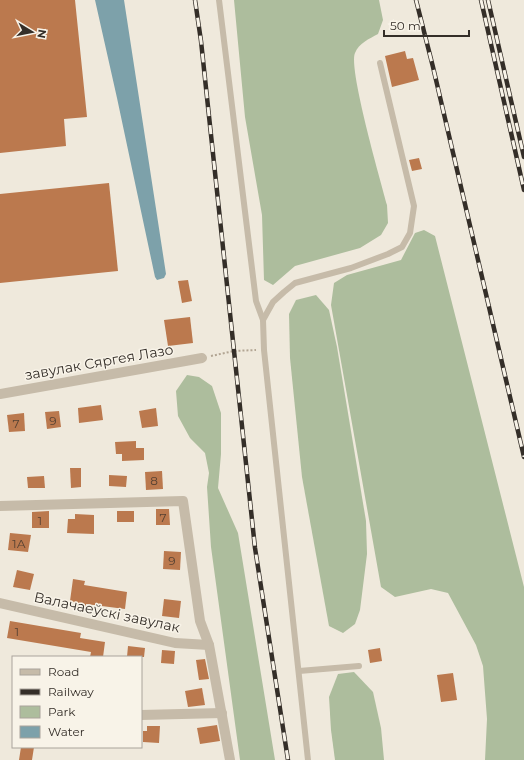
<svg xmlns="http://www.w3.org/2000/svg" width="524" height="760" font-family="Montserrat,sans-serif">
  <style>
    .green { fill: #adbd9d }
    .water { fill: #7da1aa }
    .building { fill: #bb794e }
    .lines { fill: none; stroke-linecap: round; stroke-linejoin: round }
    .path { stroke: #b2a593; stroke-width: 2; stroke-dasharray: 2 2; stroke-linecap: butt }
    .service { stroke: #c6bba9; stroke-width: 6 }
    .minor { stroke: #c6bba9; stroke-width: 10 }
    .rail-casing { stroke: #342e28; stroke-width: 4.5 }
    .rail { stroke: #f8f3e8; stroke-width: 3; stroke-dasharray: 9; stroke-linecap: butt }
    .labels { text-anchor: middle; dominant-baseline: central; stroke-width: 3; stroke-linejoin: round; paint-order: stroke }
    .number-label { font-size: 12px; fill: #564132 }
    .street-label { font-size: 14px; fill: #342e28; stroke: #f8f3e8 }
  </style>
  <rect width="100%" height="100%" fill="#efe9dc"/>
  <!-- green -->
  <g class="green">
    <path d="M 234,0 L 379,0 L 383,20 L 378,34 C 369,39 359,43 355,53 C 348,68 381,182 387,205 L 388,223 L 381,235 L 360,248 L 295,266 L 273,285 L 264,280 L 262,215 L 245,117 Z"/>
    <polygon points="424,230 435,236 524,587 524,760 485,760 487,719 483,666 476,645 448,593 431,589 395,597 381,587 331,305 334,283 347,275 401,260 415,233"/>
    <polygon points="316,295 329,310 337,347 366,521 367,554 360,610 355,624 343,633 329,626 302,477 290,358 289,314 296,300"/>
    <polygon points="187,375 199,377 212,386 221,413 221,454 218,488 238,533 275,760 240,760 211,547 207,487 209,473 205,453 190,438 178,416 176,391"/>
    <polygon points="354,672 373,692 381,728 384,760 335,760 331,730 329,697 338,674"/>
  </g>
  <!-- water -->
  <polygon class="water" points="95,0 124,0 166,274 164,278 157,280 155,277 117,98"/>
  <!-- building -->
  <g class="building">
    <polygon points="0,0 75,0 87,117 64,119 66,146 0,153"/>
    <polygon points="405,51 407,59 413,58 419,80 392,87 385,56"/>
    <polygon points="419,158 422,169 412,171 409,160"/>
    <polygon points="109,183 118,271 0,283 0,194"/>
    <polygon points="188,280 192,301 182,303 178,281"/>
    <polygon points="190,317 193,343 168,346 164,320"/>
    <polygon points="101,405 103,420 79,423 78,408"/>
    <polygon points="156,408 158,426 142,428 139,411"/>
    <polygon points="59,411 61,427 47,429 45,412"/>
    <polygon points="24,413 25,431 9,432 7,415"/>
    <polygon points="136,441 136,448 144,448 144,460 122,461 122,454 116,454 115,442"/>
    <polygon points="70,468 81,468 81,487 71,488"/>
    <polygon points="162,471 163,489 146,490 145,472"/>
    <polygon points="109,475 127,476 126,487 109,486"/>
    <polygon points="44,476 45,488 28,488 27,477"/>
    <polygon points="156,509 169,509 170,525 156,525"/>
    <polygon points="49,511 49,528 32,528 32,512"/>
    <rect x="117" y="511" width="17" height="11"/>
    <polygon points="75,514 94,515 94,534 67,533 68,519 75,519"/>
    <polygon points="10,533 31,535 28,552 8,550"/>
    <polygon points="164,551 181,552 180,570 163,569"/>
    <polygon points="17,570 34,574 30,590 13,587"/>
    <polygon points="73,579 85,581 84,585 127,592 125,609 86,604 86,609 74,607 75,602 70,601"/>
    <polygon points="164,599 181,601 179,618 162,616"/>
    <polygon points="10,621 81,633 80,638 105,642 103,657 90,657 91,652 7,638"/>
    <polygon points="128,646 145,648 144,657 127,657"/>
    <polygon points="380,648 382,661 370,663 368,650"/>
    <polygon points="162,650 175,651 174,664 161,663"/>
    <polygon points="205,659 209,679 199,680 196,660"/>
    <polygon points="453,673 457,700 441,702 437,675"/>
    <polygon points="202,688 205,705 188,707 185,691"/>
    <polygon points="217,725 220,741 200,744 197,728"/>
    <polygon points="147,726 160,726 159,743 143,742 143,731 147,731"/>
    <polygon points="21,747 34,747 32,760 19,760"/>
  </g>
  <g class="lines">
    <!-- path -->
    <polyline class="path" points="211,356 234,351 256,350"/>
    <!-- service -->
    <g class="service">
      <polyline points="219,0 256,301 263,320"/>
      <polyline points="299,671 359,666"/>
      <polyline points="308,760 264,350 263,320 273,302 284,292 295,283 351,268 388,254 402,247 410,233 414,206 380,63"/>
    </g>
    <!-- minor -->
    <g class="minor">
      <polyline points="0,394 202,358"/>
      <polyline points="0,506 183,501 200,621 209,645 230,760"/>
      <polyline points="0,603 175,643 209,645"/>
      <polyline points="141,715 222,713"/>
    </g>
    <!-- rail casing -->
    <g class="rail-casing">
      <g id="rail">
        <polyline points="195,0 201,41 255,548 288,760"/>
        <polyline points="416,0 433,67 524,457"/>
        <polyline points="481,0 524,190"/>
        <polyline points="488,0 524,157"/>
      </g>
    </g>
    <!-- rail -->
    <use href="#rail" class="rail"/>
  </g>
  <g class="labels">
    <!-- number labels -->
    <g class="number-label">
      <text x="53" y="420">9</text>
      <text x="16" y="423">7</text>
      <text x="154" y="480">8</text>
      <text x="163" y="517">7</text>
      <text x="40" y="520">1</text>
      <text x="19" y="543">1А</text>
      <text x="172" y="560">9</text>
      <text x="17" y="631">1</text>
    </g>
    <!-- street labels -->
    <g class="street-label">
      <text transform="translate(99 362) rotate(-10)">завулак Сяргея Лазо</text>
      <text transform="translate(107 612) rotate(12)">Валачаеўскі завулак</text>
    </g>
  </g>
  <!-- legend -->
  <rect x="12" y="656" width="130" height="92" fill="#f8f3e8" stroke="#aaa49b"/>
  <rect x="20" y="669" width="20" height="6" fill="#c6bba9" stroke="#aaa49b"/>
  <text x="48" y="676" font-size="12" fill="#342e28">Road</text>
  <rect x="20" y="689" width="20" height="6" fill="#342e28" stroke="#aaa49b"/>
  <text x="48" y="696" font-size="12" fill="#342e28">Railway</text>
  <rect x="20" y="706" width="20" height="12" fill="#adbd9d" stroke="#aaa49b"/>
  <text x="48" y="716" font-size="12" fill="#342e28">Park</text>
  <rect x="20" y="726" width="20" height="12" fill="#7da1aa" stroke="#aaa49b"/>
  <text x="48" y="736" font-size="12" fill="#342e28">Water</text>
  <!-- north arrow -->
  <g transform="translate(32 32) rotate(100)" stroke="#f8f3e8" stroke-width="3" paint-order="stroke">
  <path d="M0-3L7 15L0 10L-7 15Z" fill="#342e28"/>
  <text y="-6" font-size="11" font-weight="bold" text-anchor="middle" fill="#342e28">N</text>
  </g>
  <!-- scale -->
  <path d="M384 30v6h85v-6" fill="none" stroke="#342e28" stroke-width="2"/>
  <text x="390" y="30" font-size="12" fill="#342e28" stroke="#f8f3e8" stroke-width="3" paint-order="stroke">50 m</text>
</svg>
